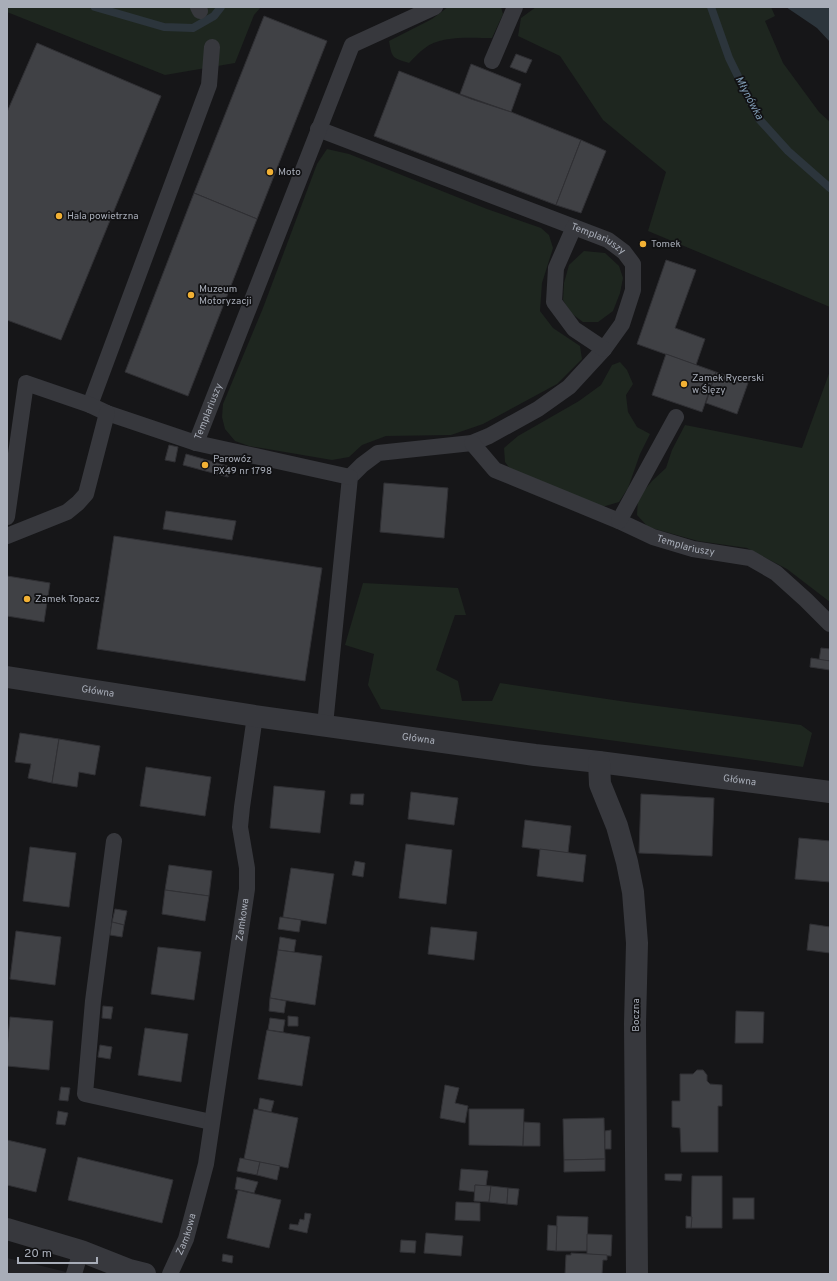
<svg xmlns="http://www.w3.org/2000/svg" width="837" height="1281" font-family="Overpass,sans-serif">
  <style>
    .built { fill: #222225 }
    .green { fill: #1e261f }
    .water { fill: #2c353c }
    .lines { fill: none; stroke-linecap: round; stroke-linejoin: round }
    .stream { stroke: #2c353c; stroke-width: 8 }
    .building { fill: #404145; stroke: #303034 }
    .service { stroke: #37383d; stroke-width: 16 }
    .minor { stroke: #37383d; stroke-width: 22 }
    .poi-dot { fill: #f2b134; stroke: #111113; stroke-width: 1.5 }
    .labels { text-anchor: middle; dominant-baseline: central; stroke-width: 3.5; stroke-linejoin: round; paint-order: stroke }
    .poi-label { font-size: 10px; fill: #a8adb8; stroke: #111113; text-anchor: start }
    .street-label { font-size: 10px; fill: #a8adb8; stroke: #111113 }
    .water-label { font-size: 11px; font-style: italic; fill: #7f9bb3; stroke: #111113 }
  </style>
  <rect width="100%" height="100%" fill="#161618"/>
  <!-- built -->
  <polygon class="built" points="7,1258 38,1265 74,1274 7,1274"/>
  <!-- green -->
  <g class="green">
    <polygon points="7,7 261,7 254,15 235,63 165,75 7,12"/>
    <path d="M 448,7 L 501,7 L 503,14 L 492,38 C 473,38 440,35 425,48 C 419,52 414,58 409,63 C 392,58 392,58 389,41 L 432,19 Z"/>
    <polygon points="536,7 771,7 775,16 765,21 783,63 819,112 830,122 830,307 648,231 666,172 603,120 560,56 518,36 521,18"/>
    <polygon points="327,149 349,154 487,209 541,228 549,235 553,248 542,283 540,311 553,328 580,346 582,359 557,384 483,424 451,435 386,436 362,445 349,457 332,460 249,446 235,441 225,429 222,417 223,404 263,308 317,164"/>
    <polygon points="584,251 605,253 619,266 623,278 620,293 613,311 598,322 583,322 571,313 563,300 564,283 569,265"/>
    <polygon points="620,362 627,370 633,384 626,395 628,412 637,427 650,434 640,454 628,488 619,502 602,507 512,471 505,462 504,448 518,436 579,401 601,385 612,365"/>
    <polygon points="830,371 830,602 787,569 747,548 698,541 648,527 637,515 638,498 652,481 666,468 672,450 685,425 802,448"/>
    <polygon points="363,583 458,588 466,615 455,615 436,670 458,681 462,701 492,701 500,683 627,702 801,725 812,733 803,767 741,758 381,709 368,685 374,654 345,645"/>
  </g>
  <!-- water -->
  <polygon class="water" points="786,7 830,7 830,42 817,28"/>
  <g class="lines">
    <!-- stream -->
    <g class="stream">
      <polyline points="95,7 164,27 193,28 214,16 221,7"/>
      <polyline points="711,7 729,58 759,119 788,151 830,188"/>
    </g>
  </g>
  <!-- building -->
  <g class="building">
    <polygon points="264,16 327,41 257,219 194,193"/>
    <polygon points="37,43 161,96 61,340 7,320 7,112"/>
    <polygon points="516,54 532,60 526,73 510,67"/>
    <polygon points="471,64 521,84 511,112 460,94"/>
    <polygon points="399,71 471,99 511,112 581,140 556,205 374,136"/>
    <polygon points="581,140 606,151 581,213 556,205"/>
    <polygon points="194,193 257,219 188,396 125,372"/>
    <polygon points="666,260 696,270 675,328 705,339 696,365 637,344"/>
    <polygon points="666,354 716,372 702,412 652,395"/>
    <polygon points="716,372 748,383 737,414 706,403"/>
    <polygon points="169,445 178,447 175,462 165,460"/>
    <polygon points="186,454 231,467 228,477 183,465"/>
    <polygon points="384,483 448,488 444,538 380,532"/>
    <polygon points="166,511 236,521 232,540 163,529"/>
    <polygon points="114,536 322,568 305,681 97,649"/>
    <polygon points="7,576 50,583 44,622 7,616"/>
    <polygon points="821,648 830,649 830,661 819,660"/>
    <polygon points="811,658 830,661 830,670 810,667"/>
    <polygon points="20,733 59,739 52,783 28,778 31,764 15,762"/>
    <polygon points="59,739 100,746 95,775 79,772 77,787 52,783"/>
    <polygon points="146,767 211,777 205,816 140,806"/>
    <polygon points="274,786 325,791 320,833 270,828"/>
    <polygon points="411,792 458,798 454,825 408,819"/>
    <polygon points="351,794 364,794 363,805 350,804"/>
    <polygon points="641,794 714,798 712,856 639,853"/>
    <polygon points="525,820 571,826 568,853 522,847"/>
    <polygon points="799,838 830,841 830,882 795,879"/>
    <polygon points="406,844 452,850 446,904 399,898"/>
    <polygon points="30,847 76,853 69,907 23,901"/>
    <polygon points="540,849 586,855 583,882 537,876"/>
    <polygon points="355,861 365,863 363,877 352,875"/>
    <polygon points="169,865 212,871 209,896 165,890"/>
    <polygon points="291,868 334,874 326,924 283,917"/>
    <polygon points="165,890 209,896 205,921 162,914"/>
    <polygon points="115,909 127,911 124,925 112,922"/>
    <polygon points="280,917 301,920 299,932 278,929"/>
    <polygon points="112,922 124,925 122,937 110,935"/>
    <polygon points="810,924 830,927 830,953 807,950"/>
    <polygon points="431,927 477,932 474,960 428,954"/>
    <polygon points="16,931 61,937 55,985 10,979"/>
    <polygon points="280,937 296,940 294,952 278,950"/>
    <polygon points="158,947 201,952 194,1000 151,994"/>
    <polygon points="278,950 322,956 315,1005 270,998"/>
    <polygon points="270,998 286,1001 284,1013 269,1011"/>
    <polygon points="103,1006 113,1007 111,1019 102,1018"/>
    <polygon points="736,1011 764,1012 763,1043 735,1043"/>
    <polygon points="288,1016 298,1017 298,1026 288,1026"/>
    <polygon points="10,1017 53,1021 49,1070 7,1066 7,1049"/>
    <polygon points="270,1018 285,1020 283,1032 268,1030"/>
    <polygon points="145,1028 188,1034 181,1082 138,1075"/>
    <polygon points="267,1030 310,1037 302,1086 258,1079"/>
    <polygon points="100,1045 112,1047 110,1059 98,1057"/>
    <polygon points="697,1070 703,1070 707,1075 707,1081 710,1084 722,1085 722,1106 718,1106 718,1152 681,1152 680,1128 672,1127 672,1101 680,1101 680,1074 693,1074"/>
    <polygon points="445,1085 459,1088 455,1103 468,1106 465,1123 440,1118"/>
    <polygon points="61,1087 70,1088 68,1101 59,1100"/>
    <polygon points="260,1098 274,1101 271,1112 258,1109"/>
    <polygon points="254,1109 298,1118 288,1168 244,1159"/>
    <polygon points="469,1109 524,1109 523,1146 469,1145"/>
    <polygon points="58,1111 68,1113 65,1125 56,1124"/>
    <polygon points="604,1118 605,1159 564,1160 563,1119"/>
    <polygon points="524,1122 540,1123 540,1146 523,1146"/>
    <polygon points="611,1130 611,1149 605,1149 605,1131"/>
    <polygon points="7,1140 46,1149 36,1192 7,1185"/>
    <polygon points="78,1157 173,1180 162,1223 68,1200"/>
    <polygon points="240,1158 260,1162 257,1175 237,1171"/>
    <polygon points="605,1159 605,1171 564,1172 564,1160"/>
    <polygon points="260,1162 280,1166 277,1180 257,1175"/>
    <polygon points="461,1169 488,1171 486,1186 475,1185 475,1192 459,1190"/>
    <polygon points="665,1174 682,1174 681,1181 665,1180"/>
    <polygon points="692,1176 722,1176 722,1228 691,1228"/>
    <polygon points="237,1177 258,1182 254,1193 235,1189"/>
    <polygon points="475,1185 491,1186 489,1202 474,1201"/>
    <polygon points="491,1186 508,1188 507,1204 489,1202"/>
    <polygon points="508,1188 519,1189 517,1205 507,1204"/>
    <polygon points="238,1190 281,1200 269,1248 227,1238"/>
    <rect x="733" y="1198" width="21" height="21"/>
    <polygon points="456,1202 480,1203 480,1221 455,1220"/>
    <polygon points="305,1213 311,1214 307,1233 289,1229 290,1224 298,1225 300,1219 304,1220"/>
    <polygon points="557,1216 588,1217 587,1251 556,1251"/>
    <polygon points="686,1216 692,1217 691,1228 686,1228"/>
    <polygon points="548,1225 557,1226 556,1251 547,1250"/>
    <polygon points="426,1233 463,1236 461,1256 424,1253"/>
    <polygon points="587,1234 612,1235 611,1256 587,1254"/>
    <polygon points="401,1240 416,1241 415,1253 400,1252"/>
    <polygon points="571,1253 607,1255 607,1260 603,1260 602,1274 565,1274 566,1255 571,1255"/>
    <polygon points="223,1254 233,1256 232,1263 222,1261"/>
  </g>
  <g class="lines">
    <!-- service -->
    <g class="service">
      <polyline points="198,7 200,11"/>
      <polyline points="492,61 515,7"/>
      <path id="s1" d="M 318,129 L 608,240 L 624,252 L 633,264 L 633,290 L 622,324 L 604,349 L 569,387 L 538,409 L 489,436 L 472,443 L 378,453 L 362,465 L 350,477 L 325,725"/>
      <polyline points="574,227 556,268 554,302 574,329 604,349"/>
      <polyline points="90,405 209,85 212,47"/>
      <path id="s2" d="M 196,443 L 352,45 L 435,7"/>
      <path id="s3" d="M 472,443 L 495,470 L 619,521 L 653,537 L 693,549 L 750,558 L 776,573 L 806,600 L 830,624"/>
      <polyline points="7,517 26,383 90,405 107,413 196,443 350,477"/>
      <polyline points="619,521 676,417"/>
      <polyline points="7,536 67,512 78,503 86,494 107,413"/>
      <polyline points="114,841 93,1001 85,1094 211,1122"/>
      <polyline points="74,1274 81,1251"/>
      <path id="s4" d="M 170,1274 L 186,1239 L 206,1164 L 247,889 L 247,868 L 240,827 L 242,807 L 255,716"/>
    </g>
    <!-- minor -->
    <g class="minor">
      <path id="s5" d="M 7,677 L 255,716 L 535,755 L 599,762 L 830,792"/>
      <polyline points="599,762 600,784 617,826 627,862 633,892 637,943 635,1024 637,1274"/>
      <polyline points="7,1229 81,1251 129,1270 145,1274"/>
    </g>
  </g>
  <!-- markers -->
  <g class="poi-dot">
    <circle cx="270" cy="172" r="4"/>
    <circle cx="59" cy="216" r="4"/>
    <circle cx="643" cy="244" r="4"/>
    <circle cx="191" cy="295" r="4"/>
    <circle cx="684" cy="384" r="4"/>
    <circle cx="205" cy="465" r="4"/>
    <circle cx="27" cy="599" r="4"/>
  </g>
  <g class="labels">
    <!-- poi labels -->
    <g class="poi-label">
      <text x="278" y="172">Moto</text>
      <text x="67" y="216">Hala powietrzna</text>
      <text x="651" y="244">Tomek</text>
      <text x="199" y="289">Muzeum<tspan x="199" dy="12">Motoryzacji</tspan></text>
      <text x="692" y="378">Zamek Rycerski<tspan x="692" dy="12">w Ślęzy</tspan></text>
      <text x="213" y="459">Parowóz<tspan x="213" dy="12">PX49 nr 1798</tspan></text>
      <text x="35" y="599">Zamek Topacz</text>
    </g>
    <!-- street labels -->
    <g class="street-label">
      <text stroke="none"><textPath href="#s1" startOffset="301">Templariuszy</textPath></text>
      <text stroke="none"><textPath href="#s2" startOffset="34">Templariuszy</textPath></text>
      <text stroke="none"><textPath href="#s3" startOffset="241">Templariuszy</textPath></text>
      <text stroke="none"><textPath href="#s5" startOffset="92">Główna</textPath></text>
      <text stroke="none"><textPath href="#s5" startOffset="416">Główna</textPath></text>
      <text stroke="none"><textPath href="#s5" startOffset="740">Główna</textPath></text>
      <text stroke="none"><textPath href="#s4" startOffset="363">Zamkowa</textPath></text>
      <text transform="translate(636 1015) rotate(-90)">Boczna</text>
      <text stroke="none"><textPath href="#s4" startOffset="43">Zamkowa</textPath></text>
    </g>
    <!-- water labels -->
    <g class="water-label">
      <text transform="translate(749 98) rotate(62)">Młynówka</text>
    </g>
  </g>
  <!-- border -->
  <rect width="837" height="1281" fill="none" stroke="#a8adb8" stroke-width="16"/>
  <!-- scale -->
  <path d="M18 1257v6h79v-6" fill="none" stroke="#a8adb8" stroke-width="2"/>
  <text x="24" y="1257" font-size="12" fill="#a8adb8" stroke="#111113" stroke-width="3" paint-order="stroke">20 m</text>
</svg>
